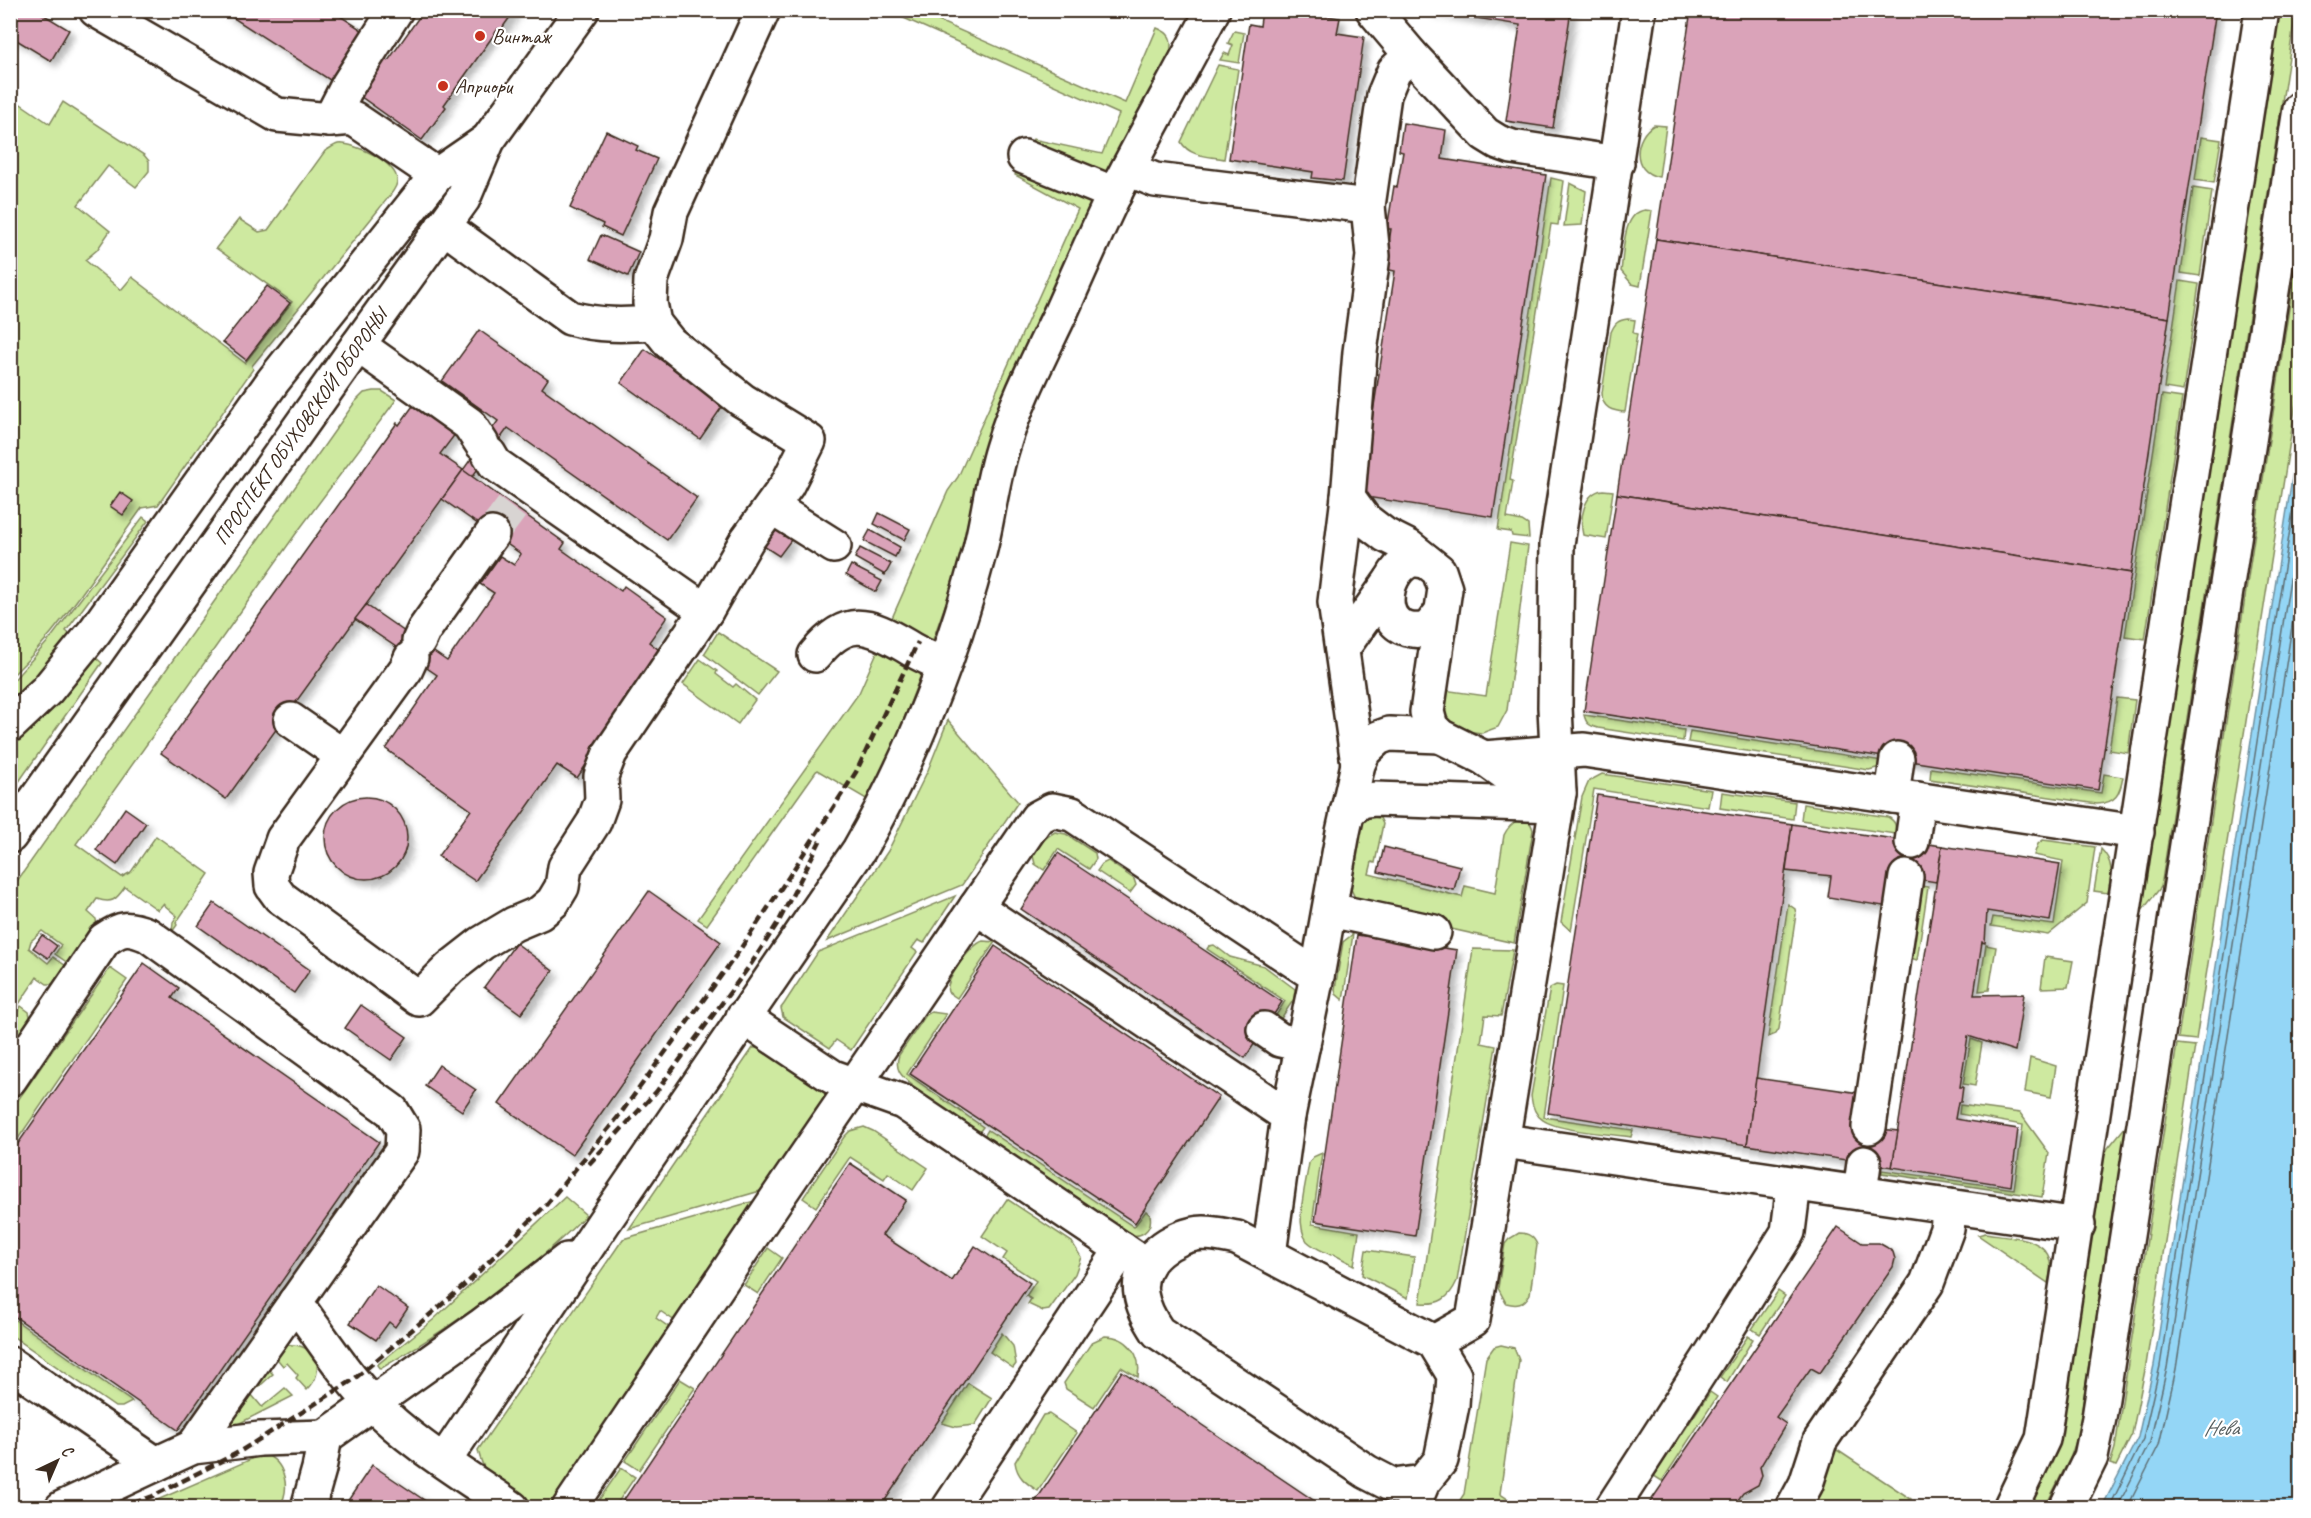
<svg xmlns="http://www.w3.org/2000/svg" width="2311" height="1518" font-family="Caveat,sans-serif">
  <style>
    .green { fill: #cee9a0; stroke: #848a5f; stroke-width: 1.5 }
    .water { fill: #94d6f6; stroke: #7091a0; stroke-width: 1.5 }
    .lines { fill: none; stroke-linecap: round; stroke-linejoin: round }
    .shore { stroke: #5f6f74; stroke-width: 1.5 }
    .building { fill: #daa3b9; stroke: #3b2a1e; stroke-width: 1.5; filter: url(#shadow) }
    .minor-tunnel { stroke: #d8d4d2; stroke-width: 33; stroke-dasharray: 33 16; stroke-linecap: butt }
    .minor-casing { stroke: #3b2a1e; stroke-width: 38 }
    .major-casing { stroke: #3b2a1e; stroke-width: 38 }
    .minor { stroke: #fff; stroke-width: 33 }
    .major { stroke: #fff; stroke-width: 33 }
    .rail { stroke: #3b2a1e; stroke-width: 4.5; stroke-dasharray: 9 4.5; stroke-linecap: butt }
    .poi-dot { fill: #c8321e; stroke: #fff; stroke-width: 2 }
    .labels { text-anchor: middle; dominant-baseline: central; stroke-width: 4.5; stroke-linejoin: round; paint-order: stroke }
    .poi-label { font-size: 21px; fill: #3b2a1e; stroke: #fff; text-anchor: start }
    .street-label { font-size: 21px; fill: #3b2a1e; stroke: #fff }
    .water-label { font-size: 22px; font-style: italic; fill: #565e5f; stroke: #fff }
  </style>
  <defs>
    <filter id="shadow"><feDropShadow dx="5.5" dy="5.5" stdDeviation="3" flood-color="#0004"/></filter>
  </defs>
  <rect width="100%" height="100%" fill="#fff"/>
  <filter id="ink" filterUnits="userSpaceOnUse"><feTurbulence type="fractalNoise" baseFrequency=".0167" numOctaves="2"/><feDisplacementMap in="SourceGraphic" scale="12" xChannelSelector="R" yChannelSelector="G"/><feConvolveMatrix kernelMatrix="1 2 1 2 8 2 1 2 1" color-interpolation-filters="sRGB"/></filter>
  <g filter="url(#ink)">
    <!-- green -->
    <g class="green">
      <path d="M 888,11 L 916,11 L 1125,103 L 1157,28 C 1170,33 1173,39 1170,53 L 1104,177 L 1029,147 L 1033,139 L 1102,154 L 1119,114 Z"/>
      <polygon points="2278,11 2296,11 2161,887 2141,912"/>
      <polygon points="1234,31 1244,33 1239,63 1220,60 1224,53 1229,55 1233,45 1228,43"/>
      <path d="M 1218,65 L 1238,69 L 1224,159 C 1208,156 1190,157 1181,142 Z"/>
      <path d="M 11,92 L 13,94 L 12,98 L 50,124 L 63,102 L 144,155 L 149,161 L 149,171 L 136,187 L 108,166 L 78,205 L 110,231 L 97,250 L 85,260 L 121,290 L 132,277 L 245,363 L 292,302 L 216,248 L 239,219 L 259,232 L 268,230 L 325,151 C 329,149 334,145 338,144 C 354,142 399,163 397,182 C 396,191 384,202 379,209 L 252,366 L 253,369 L 158,505 L 142,508 C 101,565 62,628 11,677 Z"/>
      <path d="M 1654,125 L 1666,126 L 1659,177 C 1630,172 1634,136 1654,125 Z"/>
      <polygon points="2201,137 2221,140 2214,183 2195,180"/>
      <polygon points="1019,166 1095,197 1001,398 979,466 964,541 953,583 931,645 889,625 948,491 958,477 1078,209 1015,175"/>
      <polygon points="1551,178 1564,181 1558,225 1551,224 1510,480 1513,481 1507,518 1522,521 1528,525 1529,538 1512,536 1511,532 1498,530"/>
      <polygon points="1570,183 1586,191 1582,225 1564,226"/>
      <polygon points="2193,188 2212,191 2200,276 2181,273"/>
      <path d="M 1645,210 L 1652,211 L 1640,286 L 1632,284 L 1621,271 C 1624,252 1622,213 1645,210 Z"/>
      <polygon points="2300,236 2300,377 2196,1040 2178,1038"/>
      <polygon points="2180,281 2199,284 2183,391 2164,388"/>
      <path d="M 1628,319 L 1635,320 L 1633,333 L 1637,334 L 1625,412 C 1613,411 1602,409 1602,393 L 1611,332 C 1615,323 1618,320 1628,319 Z"/>
      <path d="M 374,391 L 382,391 L 396,400 L 295,535 L 76,844 L 122,877 L 131,872 L 156,836 L 209,874 L 176,923 L 177,925 L 172,932 L 173,922 L 177,916 L 163,904 L 158,910 L 125,887 C 116,900 112,904 97,899 L 88,912 L 96,919 L 97,928 L 74,961 L 71,959 L 68,963 L 55,954 L 61,945 L 42,931 L 31,941 L 29,948 L 48,963 L 53,957 L 69,968 L 55,984 L 47,984 L 37,977 L 15,1010 L 10,1007 L 10,891 L 355,402 L 364,393 Z"/>
      <polygon points="2162,395 2182,398 2145,639 2125,636"/>
      <path d="M 1603,490 L 1613,491 L 1606,539 L 1583,535 C 1579,519 1584,492 1603,490 Z"/>
      <polygon points="143,517 148,521 66,631 102,663 11,793 11,683 50,639"/>
      <polygon points="1510,543 1528,546 1507,710 1498,727 1482,733 1457,730 1441,718 1444,690 1486,696"/>
      <polygon points="718,632 777,671 758,695 704,654"/>
      <polygon points="881,643 923,669 891,753 868,800 817,770 707,925 698,919 859,693"/>
      <polygon points="700,659 717,671 716,674 733,687 736,684 755,700 738,724 683,684"/>
      <polygon points="2117,698 2135,700 2128,753 2109,750"/>
      <path d="M 1584,715 L 1684,730 L 1683,741 L 1598,728 C 1589,726 1586,723 1584,715 Z"/>
      <polygon points="948,720 1018,802 962,885 827,941 888,851 928,770"/>
      <polygon points="1690,731 1883,761 1880,767 1869,770 1688,742"/>
      <path d="M 1931,768 L 2101,793 L 2104,774 L 2123,777 C 2120,794 2116,803 2097,804 L 1930,779 Z"/>
      <polygon points="1602,774 1711,790 1708,807 1594,789 1571,931 1561,922 1582,797 1589,781"/>
      <polygon points="1722,792 1795,802 1793,819 1720,808"/>
      <path d="M 1803,804 L 1888,817 C 1896,822 1896,825 1895,834 L 1801,820 Z"/>
      <path d="M 1369,816 L 1380,818 L 1383,824 L 1375,863 L 1372,862 L 1369,874 L 1462,897 L 1465,886 L 1495,893 L 1504,835 C 1510,822 1528,810 1533,830 L 1514,943 L 1371,911 L 1356,900 L 1350,887 L 1362,823 Z"/>
      <path d="M 1055,832 L 1066,834 L 1095,853 L 1096,859 L 1089,869 L 1058,849 L 1044,870 L 1035,864 L 1033,856 C 1038,846 1044,837 1055,832 Z"/>
      <polygon points="2043,840 2095,847 2087,903 2048,935 1991,926 1993,917 2054,925 2063,861 2034,855 2038,844"/>
      <path d="M 2101,849 C 2115,863 2111,876 2108,893 L 2094,891 Z"/>
      <polygon points="1108,861 1134,879 1136,885 1130,893 1097,871 1102,864"/>
      <polygon points="1916,885 1928,887 1917,960 1910,958"/>
      <polygon points="955,896 924,943 918,940 912,948 917,952 851,1050 836,1040 830,1048 783,1017 781,1008 784,1004 818,952"/>
      <polygon points="1788,904 1795,909 1796,914 1779,1029 1776,1034 1768,1037"/>
      <polygon points="1353,934 1343,1000 1336,994 1335,989 1343,942"/>
      <path d="M 983,941 L 995,942 L 957,998 L 948,992 C 944,981 971,944 983,941 Z"/>
      <polygon points="1214,945 1230,957 1264,966 1295,989 1294,999 1280,1020 1275,1017 1285,1001 1207,949 1209,946"/>
      <polygon points="1986,945 1996,947 1989,990 1979,991"/>
      <path d="M 1473,949 L 1513,950 L 1501,1016 L 1485,1015 L 1481,1043 L 1496,1046 L 1457,1281 C 1449,1299 1439,1305 1420,1303 Z"/>
      <polygon points="2045,957 2073,961 2068,987 2041,988"/>
      <polygon points="110,968 127,980 11,1149 11,1110"/>
      <path d="M 1556,985 L 1563,986 L 1544,1117 L 1633,1130 L 1631,1137 C 1611,1134 1558,1131 1543,1120 C 1535,1115 1532,1106 1531,1096 L 1550,988 Z"/>
      <polygon points="21,1006 29,1012 31,1019 16,1041 11,1042 11,1022"/>
      <path d="M 931,1012 L 946,1014 L 907,1074 L 983,1127 L 977,1135 L 910,1089 L 912,1085 C 901,1076 894,1069 899,1055 L 926,1015 Z"/>
      <polygon points="1971,1039 1982,1043 1975,1086 1963,1084"/>
      <polygon points="2177,1044 2195,1046 2146,1365 2132,1434 2116,1466 2110,1464 2115,1448"/>
      <polygon points="753,1048 760,1048 825,1091 825,1103 767,1189 629,1229"/>
      <polygon points="2030,1058 2056,1066 2051,1097 2025,1092"/>
      <polygon points="1960,1105 2020,1113 2049,1153 2042,1197 1882,1173 1882,1170 2014,1189 2023,1125 1959,1114"/>
      <polygon points="2126,1126 2078,1435 2071,1456 2045,1507 2026,1508 2102,1160 2108,1148"/>
      <polygon points="864,1127 873,1131 928,1168 913,1190 888,1173 884,1179 850,1157 816,1207 803,1198 844,1137 850,1131"/>
      <path d="M 988,1130 L 1134,1227 L 1146,1211 L 1150,1215 C 1153,1231 1140,1239 1126,1234 L 983,1138 Z"/>
      <path d="M 1322,1153 L 1312,1224 L 1359,1232 L 1354,1265 L 1333,1254 L 1331,1255 C 1323,1251 1314,1248 1307,1241 C 1294,1224 1306,1184 1309,1163 L 1313,1157 Z"/>
      <path d="M 565,1197 L 586,1215 C 526,1276 454,1325 380,1369 L 377,1365 L 433,1320 Z"/>
      <path d="M 761,1199 L 678,1323 L 660,1311 L 656,1318 L 673,1330 L 557,1501 C 536,1512 523,1500 506,1487 C 500,1483 492,1478 487,1472 C 482,1466 480,1458 478,1450 L 623,1239 Z"/>
      <polygon points="1007,1199 1072,1242 1081,1257 1075,1274 1049,1310 1043,1311 1028,1304 1031,1299 1026,1296 1036,1281 1003,1259 1007,1253 982,1236"/>
      <path d="M 1519,1233 C 1528,1233 1534,1236 1537,1245 L 1530,1294 C 1524,1305 1517,1306 1506,1303 L 1498,1288 L 1505,1244 L 1509,1239 Z"/>
      <path d="M 1985,1233 C 2018,1238 2062,1237 2048,1283 L 1978,1235 Z"/>
      <polygon points="768,1248 782,1258 758,1294 744,1285"/>
      <polygon points="1366,1250 1414,1257 1408,1298 1362,1275"/>
      <polygon points="1778,1291 1785,1296 1760,1334 1752,1329"/>
      <polygon points="11,1317 132,1402 122,1407 115,1407 11,1335"/>
      <polygon points="1002,1333 1013,1346 1016,1364 1013,1368 990,1352"/>
      <path d="M 1105,1336 C 1128,1336 1142,1355 1138,1377 L 1121,1367 L 1094,1407 L 1066,1389 L 1064,1383 L 1092,1342 Z"/>
      <polygon points="1748,1336 1753,1339 1727,1382 1720,1377"/>
      <path d="M 286,1345 C 315,1342 328,1370 307,1390 L 296,1378 L 298,1375 L 287,1363 L 283,1366 L 273,1354 Z"/>
      <polygon points="1501,1345 1514,1348 1519,1360 1500,1494 1514,1503 1511,1507 1465,1507 1467,1504 1460,1500 1464,1494 1486,1358 1494,1347"/>
      <polygon points="265,1366 273,1374 251,1394 262,1407 285,1388 293,1396 234,1426 229,1421"/>
      <polygon points="680,1379 695,1388 639,1470 625,1461"/>
      <polygon points="968,1383 992,1398 975,1425 956,1427 942,1423"/>
      <polygon points="1710,1392 1717,1397 1662,1481 1654,1476"/>
      <path d="M 1049,1414 L 1077,1433 L 1038,1491 C 1026,1483 1017,1477 1015,1462 L 1043,1415 Z"/>
      <polygon points="1834,1448 1911,1499 1905,1507 1896,1507 1883,1499 1877,1507 1866,1503 1863,1507 1831,1508 1816,1498"/>
      <path d="M 263,1454 C 286,1461 291,1490 279,1507 L 139,1508 Z"/>
      <polygon points="621,1468 635,1477 616,1505 620,1507 594,1507"/>
    </g>
    <!-- water -->
    <polygon class="water" points="2300,426 2300,1507 2102,1507 2138,1437 2154,1365"/>
    <g class="lines">
      <!-- shore -->
      <g class="shore">
        <polyline points="2109,1508 2143,1439 2160,1366 2300,465"/>
        <polyline points="2117,1508 2150,1442 2167,1368 2300,515"/>
        <polyline points="2127,1508 2159,1445 2176,1369 2300,575"/>
      </g>
    </g>
    <!-- building -->
    <g class="building">
      <polygon points="17,10 36,10 69,30 51,61 10,36 10,21"/>
      <polygon points="221,10 331,10 365,32 333,82"/>
      <polygon points="424,10 515,10 500,31 498,29 444,105 446,107 422,140 357,94 383,57 388,61"/>
      <polygon points="1262,10 1292,10 1340,18 1337,33 1364,37 1343,181 1312,178 1313,172 1229,159 1249,24 1260,26"/>
      <polygon points="1427,10 1571,10 1553,128 1506,121 1520,25"/>
      <polygon points="1691,10 2216,10 2169,318 1656,239"/>
      <polygon points="1403,123 1446,130 1442,159 1546,175 1493,517 1360,496 1395,271 1385,269 1391,229 1387,229 1394,186 1397,187 1403,152 1399,151"/>
      <polygon points="606,131 638,146 636,150 657,159 621,236 602,227 603,224 570,208"/>
      <polygon points="601,235 639,252 628,276 590,259"/>
      <polygon points="1656,239 2169,318 2131,573 1617,494"/>
      <polygon points="267,286 290,303 246,360 223,342"/>
      <polygon points="479,330 548,379 542,388 697,498 667,540 508,428 472,477 463,470 498,421 442,381"/>
      <polygon points="645,349 724,404 700,439 621,383"/>
      <polygon points="415,403 456,433 440,454 463,470 226,799 161,753 397,423 399,425"/>
      <polygon points="463,470 565,543 561,549 621,591 624,586 667,617 649,642 663,653 577,778 557,765 475,881 438,856 471,810 386,749 437,675 355,619 366,605 447,661 494,593 480,584 500,556 514,565 521,554 442,499"/>
      <polygon points="120,492 133,501 123,515 110,506"/>
      <polygon points="1617,494 2131,573 2098,790 1584,711"/>
      <polygon points="879,513 910,529 904,540 874,524"/>
      <polygon points="774,528 791,540 779,556 762,545"/>
      <polygon points="870,530 900,547 895,557 864,541"/>
      <polygon points="860,548 891,564 885,575 855,558"/>
      <polygon points="851,565 882,581 876,592 846,575"/>
      <polygon points="1597,795 1792,824 1747,1145 1548,1113"/>
      <circle cx="366" cy="838" r="41"/>
      <polygon points="125,808 146,823 117,865 96,850"/>
      <polygon points="1792,824 1942,846 1936,882 1900,876 1895,908 1828,897 1831,876 1786,871"/>
      <polygon points="1942,846 2060,864 2050,921 1987,911 1985,943 1982,942 1974,995 2024,994 2015,1051 1968,1036 1960,1087 1963,1087 1961,1102 1958,1102 1955,1119 2018,1129 2011,1186 1892,1167"/>
      <polygon points="1384,847 1460,866 1454,890 1378,872"/>
      <polygon points="1058,853 1282,1002 1245,1058 1021,909"/>
      <polygon points="649,891 721,942 572,1155 499,1104"/>
      <polygon points="214,903 310,970 294,993 198,926"/>
      <polygon points="42,935 57,946 48,958 33,948"/>
      <polygon points="1357,935 1457,950 1415,1236 1315,1221"/>
      <polygon points="516,943 553,971 521,1014 484,987"/>
      <polygon points="995,946 1219,1097 1135,1223 910,1074"/>
      <polygon points="144,963 179,988 172,998 379,1142 178,1430 10,1313 10,1155"/>
      <polygon points="361,1005 407,1037 391,1060 345,1028"/>
      <polygon points="439,1065 476,1090 462,1111 425,1086"/>
      <polygon points="1756,1078 1866,1094 1862,1127 1898,1131 1892,1167 1747,1145"/>
      <polygon points="850,1163 906,1200 882,1235 952,1281 975,1246 1030,1283 880,1508 626,1508 621,1504"/>
      <polygon points="1838,1227 1862,1243 1879,1243 1886,1247 1893,1252 1895,1259 1893,1267 1820,1373 1811,1368 1776,1417 1786,1424 1760,1467 1762,1475 1758,1485 1743,1493 1732,1508 1646,1508"/>
      <polygon points="376,1285 408,1308 395,1327 389,1322 376,1340 350,1323"/>
      <polygon points="1122,1371 1325,1508 1031,1508"/>
      <polygon points="372,1465 436,1508 343,1508"/>
    </g>
    <g class="lines">
      <!-- minor-tunnel -->
      <polyline class="minor-tunnel" points="492,534 513,506"/>
      <!-- minor casing -->
      <g class="minor-casing">
        <g id="minor">
          <polyline points="96,10 277,115 330,120 353,118 437,175"/>
          <polyline points="1373,10 1411,55 1485,134 1498,142 1512,147 1617,163"/>
          <polyline points="330,120 348,85 396,10"/>
          <polyline points="1024,157 1115,194"/>
          <polyline points="1128,169 1155,180 1368,206"/>
          <path d="M 443,226 L 570,318 C 599,326 625,325 654,323"/>
          <polyline points="358,345 469,424 482,444"/>
          <polyline points="489,454 495,464 706,611"/>
          <polyline points="1348,497 1364,519 1385,535 1409,547 1439,571 1445,589 1427,712 1431,727 1440,736 1484,758 1505,773 1559,793"/>
          <polyline points="772,507 834,546"/>
          <path d="M 1426,561 C 1422,561 1416,559 1412,560 C 1384,569 1376,620 1407,629 C 1414,631 1422,631 1429,627 C 1433,624 1437,617 1441,613"/>
          <polyline points="419,641 424,630 492,534"/>
          <polyline points="1342,649 1391,580"/>
          <path d="M 815,655 C 846,616 867,623 906,646 C 918,654 931,659 944,665"/>
          <polyline points="411,658 406,669 283,839 271,873 272,886 280,897 419,999 450,968 482,943 514,924 540,913 553,902 562,887 565,867 594,822 602,800 601,776 610,753 706,611 747,540 787,485 809,441 742,400 670,343 654,323 650,303 651,280 666,239 671,212 763,10"/>
          <polyline points="291,720 343,756"/>
          <polyline points="1484,758 1584,750 2137,832"/>
          <polyline points="1358,764 1335,602 1348,497 1360,352 1373,256 1368,206 1384,95 1394,71 1411,55"/>
          <polyline points="1892,796 1897,759"/>
          <polyline points="1347,812 1361,801 1375,799 1557,805"/>
          <polyline points="1912,842 1918,799"/>
          <polyline points="976,907 1288,1116"/>
          <polyline points="1330,910 1434,932"/>
          <polyline points="1317,976 1343,832 1358,764 1364,751 1378,738 1389,734 1440,736"/>
          <polyline points="743,1017 833,1077 903,1102 1147,1266"/>
          <polyline points="1264,1029 1280,1040 1303,1045"/>
          <path d="M 10,1079 L 104,940 C 122,927 128,927 148,935 L 392,1111 L 403,1129 L 402,1151 L 193,1447"/>
          <polyline points="1869,1127 1906,877"/>
          <polyline points="1504,1141 2078,1225"/>
          <polyline points="1860,1193 1864,1163"/>
          <path d="M 295,1302 C 320,1336 344,1374 373,1404 C 413,1445 465,1475 512,1508"/>
          <polyline points="1434,1342 1473,1320 1559,793 1555,707 1557,544 1639,10"/>
          <polyline points="10,1364 156,1464 193,1447 260,1439 325,1437"/>
          <path d="M 444,1461 L 604,1222 L 859,850 C 912,758 951,659 978,557 C 988,521 991,484 1002,449 C 1016,402 1039,358 1060,314 C 1078,274 1096,232 1115,193 C 1147,131 1181,71 1213,10"/>
          <polyline points="62,1508 156,1464"/>
          <polyline points="308,1508 319,1469 325,1437 481,1326 567,1260"/>
          <polyline points="569,1508 775,1201 1037,818 1052,810 1072,814 1317,976 1288,1116 1269,1254"/>
          <polyline points="949,1508 1122,1249"/>
          <path d="M 1412,1508 L 1423,1482 L 1441,1460 L 1452,1405 L 1454,1375 L 1434,1342 L 1237,1238 C 1226,1236 1215,1233 1204,1233 C 1174,1234 1135,1260 1141,1294 C 1143,1307 1150,1320 1158,1332 L 1367,1472 L 1394,1486 L 1423,1482"/>
          <polyline points="1612,1508 1707,1361 1788,1232 1794,1184"/>
          <polyline points="1793,1508 1806,1484 1820,1441 1927,1283 1947,1229 1950,1206"/>
          <polyline points="2010,1508 2043,1439 2262,10"/>
          <polyline points="2066,1508 2091,1457 2099,1418 2300,109"/>
        </g>
      </g>
      <!-- major casing -->
      <g class="major-casing">
        <g id="major">
          <polyline points="10,725 47,690 95,631 273,381 437,175 488,140"/>
          <path id="s1" d="M 10,836 L 358,345 L 463,199 L 488,140 L 582,10"/>
        </g>
      </g>
      <!-- minor -->
      <use href="#minor" class="minor"/>
      <!-- major -->
      <use href="#major" class="major"/>
      <!-- rail -->
      <g class="rail">
        <polyline points="589,1164 656,1092 751,964 779,921 820,841"/>
        <polyline points="120,1508 153,1496 239,1452 353,1380 466,1284 546,1205 618,1117 737,954 788,878 856,772 918,642"/>
      </g>
    </g>
  </g>
  <!-- markers -->
  <g class="poi-dot">
    <circle cx="480" cy="36" r="6"/>
    <circle cx="443" cy="86" r="6"/>
  </g>
  <g class="labels">
    <!-- poi labels -->
    <g class="poi-label">
      <text x="492" y="36">Винтаж</text>
      <text x="455" y="86">Априори</text>
    </g>
    <!-- street labels -->
    <g class="street-label">
      <text stroke="none"><textPath href="#s1" startOffset="502">ПРОСПЕКТ ОБУХОВСКОЙ ОБОРОНЫ</textPath></text>
    </g>
    <!-- water labels -->
    <g class="water-label">
      <text x="2221" y="1428">Нева</text>
    </g>
  </g>
  <!-- margin -->
  <rect width="2311" height="1518" fill="none" stroke="#fff" stroke-width="36"/>
  <rect x="18" y="18" width="2275" height="1482" fill="none" stroke="#3b2a1e" stroke-width="2" filter="url(#ink)"/>
  <!-- north arrow -->
  <g transform="translate(57 1461) rotate(44)" stroke="#ffffff" stroke-width="4.5" paint-order="stroke">
  <path d="M0-4.5L10 22L0 15L-10 22Z" fill="#3b2a1e"/>
  <text y="-9" font-size="16" font-weight="bold" text-anchor="middle" fill="#3b2a1e">С</text>
  </g>
</svg>
